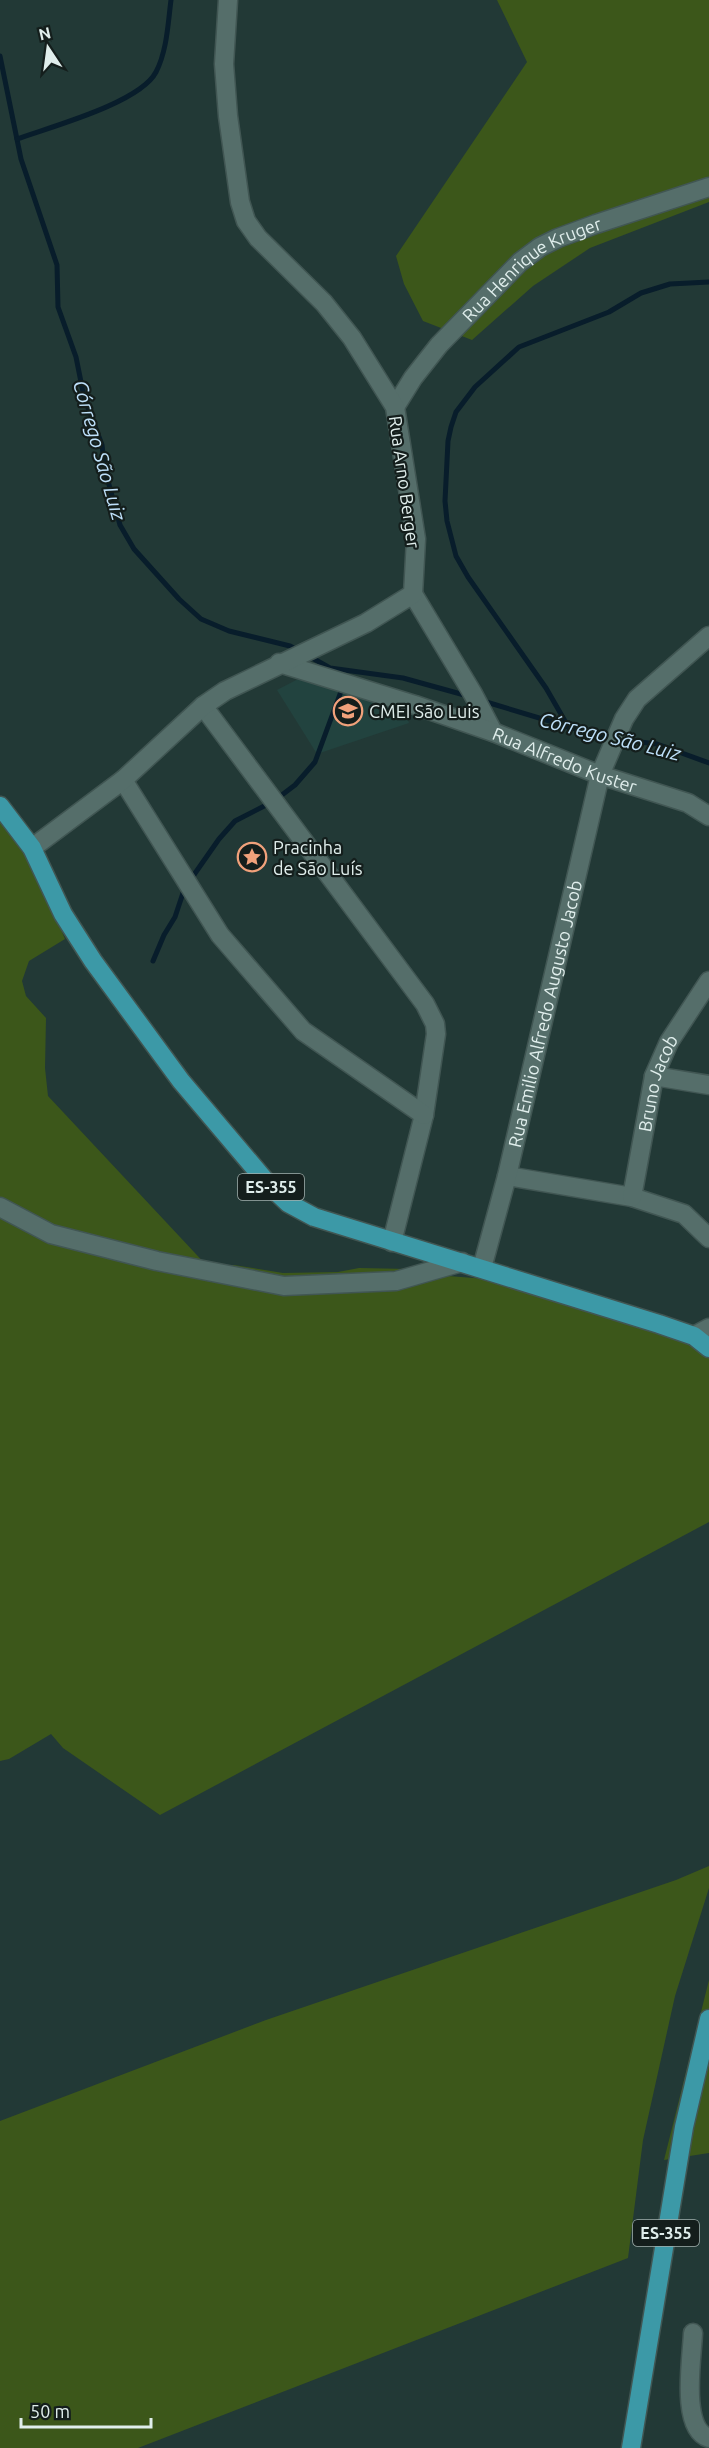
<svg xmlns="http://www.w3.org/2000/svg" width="709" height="2448" font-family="Ubuntu,sans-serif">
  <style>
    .built { fill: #22433f }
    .green { fill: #3c571a }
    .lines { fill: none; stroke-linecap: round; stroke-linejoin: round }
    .stream { stroke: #081d2b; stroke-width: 5 }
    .minor-casing { stroke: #415653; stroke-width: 21 }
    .major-casing { stroke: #415653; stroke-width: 21 }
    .minor { stroke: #556e6a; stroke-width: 18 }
    .major { stroke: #3c99a7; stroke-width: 18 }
    .labels { text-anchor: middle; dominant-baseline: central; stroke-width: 4.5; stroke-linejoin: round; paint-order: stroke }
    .shield { fill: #141e1c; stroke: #a3b0ae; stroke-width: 1.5 }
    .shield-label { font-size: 16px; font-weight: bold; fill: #e0eeec }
    .street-label { font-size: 18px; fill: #e0eeec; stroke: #141e1c }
    .poi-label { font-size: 18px; fill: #e0eeec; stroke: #141e1c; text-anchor: start }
    .water-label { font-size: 20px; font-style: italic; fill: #bee0fa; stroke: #141e1c }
  </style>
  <rect width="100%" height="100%" fill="#223936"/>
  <!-- built -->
  <polygon class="built" points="300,678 402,699 409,723 317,754 277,690"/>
  <!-- green -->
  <g class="green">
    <polygon points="497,0 709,0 709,202 590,248 533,286 472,340 423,321 404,284 396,256 527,62"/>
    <polygon points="0,804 46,893 65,939 29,961 22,981 26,996 46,1018 45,1068 48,1096 209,1268 234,1265 283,1273 338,1272 359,1268 409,1269 448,1276 515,1281 649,1321 709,1354 709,1522 160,1815 63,1748 51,1734 9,1759 0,1761"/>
    <polygon points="709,1866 709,1888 675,1996 643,2140 628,2258 138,2448 0,2448 0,2121 266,2020 676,1880"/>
    <polygon points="709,1980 709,2153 664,2160"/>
  </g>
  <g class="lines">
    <!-- stream -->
    <g class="stream">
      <polyline points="0,56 21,159 57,265 58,307 76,357 84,397 102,445 105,470 120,525 134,549 179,599 201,619 229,631 290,646 299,651"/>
      <path d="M 17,139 C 50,127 140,103 156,72 C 167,51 168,23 171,0"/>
      <polyline points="307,655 330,668 403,678 468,696"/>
      <polyline points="483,701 606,738 657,744 709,763"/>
      <polyline points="569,728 546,688 468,577 456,556 447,521 445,501 448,441 451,427 456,412 475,387 519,347 609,312 641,293 670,284 709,282"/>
      <polyline points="191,879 219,839 235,821 274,801 295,785 315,762 343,686"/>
      <polyline points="153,961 164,935 175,917 185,887"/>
    </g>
    <!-- minor casing -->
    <g class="minor-casing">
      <g id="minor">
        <path id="s1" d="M 395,407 L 413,378 L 439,345 L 520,262 L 540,247 L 558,238 L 596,224 L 709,187"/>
        <polyline points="413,594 473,694 493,732"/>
        <path id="s2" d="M 279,663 L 415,705 L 493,732 L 600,775 L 688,803 L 709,816"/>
        <polyline points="203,706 425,1004 435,1024 436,1034 424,1115 392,1242"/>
        <polyline points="123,780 220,935 303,1031 424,1115"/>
        <polyline points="32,848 123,780 203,706 225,691 366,623 413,594 416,539 395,407 352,338 324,303 258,238 246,221 240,202 228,116 224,64 228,0"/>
        <polyline points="654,1076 709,1085"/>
        <polyline points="507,1176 632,1197 684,1214 709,1238"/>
        <path id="s3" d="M 632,1197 L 654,1076 L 669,1042 L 709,981"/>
        <polyline points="0,1207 51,1234 157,1261 284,1286 396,1281 462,1262"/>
        <path id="s4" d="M 482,1268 L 507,1176 L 600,775 L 624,719 L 637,699 L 709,636"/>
        <polyline points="694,1336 709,1328"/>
        <path d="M 693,2333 C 692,2358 680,2429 709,2438"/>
      </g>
    </g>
    <!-- major casing -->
    <g class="major-casing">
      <g id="major">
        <polyline points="0,806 32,848 63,914 93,961 181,1081 269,1185 288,1203 314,1217 659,1324 694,1336 709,1348"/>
        <polyline points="631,2448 684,2127 709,2019"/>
      </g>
    </g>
    <!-- minor -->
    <use href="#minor" class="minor"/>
    <!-- major -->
    <use href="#major" class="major"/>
  </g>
  <!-- icons -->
  <defs>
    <g id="school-ring" transform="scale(1.5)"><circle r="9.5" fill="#141e1c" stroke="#f1a17b" stroke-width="1.5"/><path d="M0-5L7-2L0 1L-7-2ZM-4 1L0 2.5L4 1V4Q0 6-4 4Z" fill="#f1a17b"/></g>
    <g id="sight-ring" transform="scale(1.5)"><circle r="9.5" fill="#141e1c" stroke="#f1a17b" stroke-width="1.5"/><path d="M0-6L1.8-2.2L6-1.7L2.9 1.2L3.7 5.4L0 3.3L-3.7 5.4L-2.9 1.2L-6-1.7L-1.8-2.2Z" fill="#f1a17b"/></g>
  </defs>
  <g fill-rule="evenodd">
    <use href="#school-ring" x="348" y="711"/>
    <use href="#sight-ring" x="252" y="857"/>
  </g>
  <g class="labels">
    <!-- shield labels -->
    <g class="shield">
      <rect x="238" y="1174" width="66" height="26" rx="4.5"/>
      <rect x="633" y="2220" width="66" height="26" rx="4.5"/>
    </g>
    <g class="shield-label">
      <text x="271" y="1187">ES-355</text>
      <text x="666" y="2233">ES-355</text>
    </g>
    <!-- street labels -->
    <g class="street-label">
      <text stroke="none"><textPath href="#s1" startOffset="198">Rua Henrique Kruger</textPath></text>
      <text transform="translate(405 482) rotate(82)">Rua Arno Berger</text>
      <text stroke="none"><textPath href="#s2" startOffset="302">Rua Alfredo Kuster</textPath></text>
      <text stroke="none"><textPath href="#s4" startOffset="262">Rua Emilio Alfredo Augusto Jacob</textPath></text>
      <text stroke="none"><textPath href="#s3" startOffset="117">Bruno Jacob</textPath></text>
    </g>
    <!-- poi labels -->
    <g class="poi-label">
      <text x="369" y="711">CMEI São Luis</text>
      <text x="273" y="847">Pracinha<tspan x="273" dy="21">de São Luís</tspan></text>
    </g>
    <!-- water labels -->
    <g class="water-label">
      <text transform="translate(100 450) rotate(74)">Córrego São Luiz</text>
      <text transform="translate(610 736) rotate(14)">Córrego São Luiz</text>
    </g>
  </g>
  <!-- north arrow -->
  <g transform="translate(48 48) rotate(347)" stroke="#141e1c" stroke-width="4.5" paint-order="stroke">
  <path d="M0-4.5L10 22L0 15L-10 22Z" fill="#e0eeec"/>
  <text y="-9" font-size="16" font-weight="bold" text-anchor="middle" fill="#e0eeec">N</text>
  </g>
  <!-- scale -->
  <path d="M21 2418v9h130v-9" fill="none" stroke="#e0eeec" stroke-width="3"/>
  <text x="30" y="2418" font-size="18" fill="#e0eeec" stroke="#141e1c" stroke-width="4.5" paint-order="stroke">50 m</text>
</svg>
